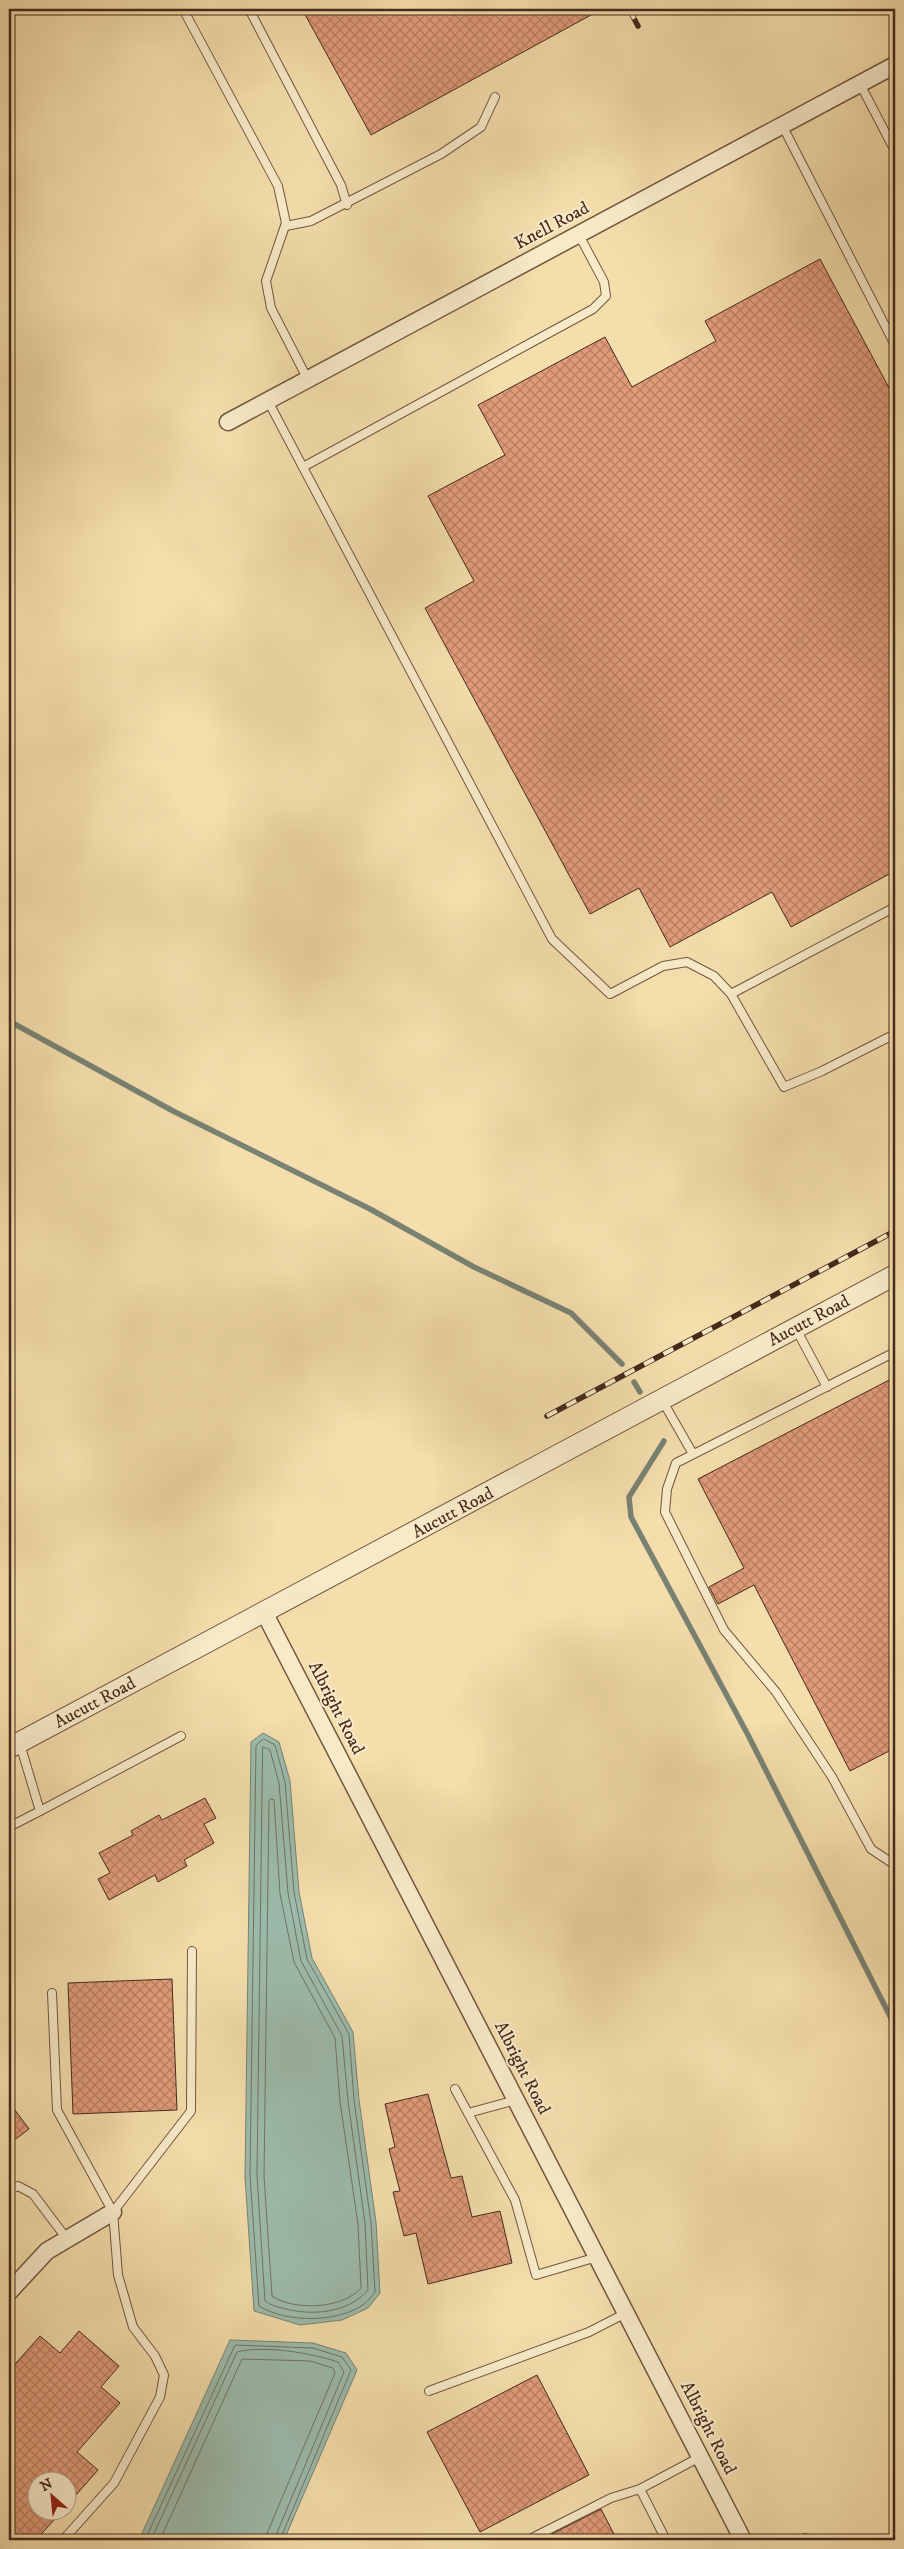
<svg xmlns="http://www.w3.org/2000/svg" width="904" height="2549" font-family="'IM FELL DW Pica',serif">
  <style>
    .water { fill: #9cbcad; stroke: #798273 }
    .lines { fill: none; stroke-linecap: round; stroke-linejoin: round }
    .shore { stroke: #707364; stroke-width: 1 }
    .stream { stroke: #798273; stroke-width: 5.5 }
    .building { fill: url(#building-cross-hatch); stroke: #452a1b }
    .service-casing { stroke: #71573f; stroke-width: 10 }
    .minor-casing { stroke: #71573f; stroke-width: 19 }
    .tertiary-casing { stroke: #71573f; stroke-width: 22 }
    .service { stroke: #f8eac9; stroke-width: 8 }
    .minor { stroke: #f8eac9; stroke-width: 16 }
    .tertiary { stroke: #f8eac9; stroke-width: 20 }
    .rail-casing { stroke: #452a1b; stroke-width: 5.5 }
    .rail { stroke: #f8eac9; stroke-width: 4; stroke-dasharray: 11; stroke-linecap: butt }
    .labels { text-anchor: middle; dominant-baseline: central; stroke-width: 4; stroke-linejoin: round; paint-order: stroke }
    .street-label { font-size: 18px; fill: #452a1b; stroke: #f8eac9 }
  </style>
  <defs>
    <pattern id="building-cross-hatch" width="8" height="8" patternUnits="userSpaceOnUse" patternTransform="scale(1.25)"><rect width="8" height="8" fill="#e19b79"/><path d="M0 0l8 8M0 8l8-8" fill="none" stroke="#b87f62"/></pattern>
  </defs>
  <rect width="100%" height="100%" fill="#f4deac"/>
  <filter id="stains"><feTurbulence type="fractalNoise" baseFrequency=".004" numOctaves="4"/><feColorMatrix values="0 0 0 0 .2 0 0 0 0 .09 0 0 0 0 .02 0 0 0 .5 -.17"/></filter>
  <radialGradient id="worn" r=".72"><stop offset=".6" stop-color="#630" stop-opacity="0"/><stop offset="1" stop-color="#630" stop-opacity=".3"/></radialGradient>
  <!-- water -->
  <g class="water">
    <polygon points="263,1733 279,1742 290,1781 299,1892 312,1958 353,2032 359,2100 376,2222 380,2293 368,2308 342,2320 300,2325 254,2311 245,2177 251,1742"/>
    <polygon points="230,2340 313,2343 346,2353 357,2370 284,2540 139,2540"/>
  </g>
  <g class="lines">
    <!-- shore -->
    <g class="shore">
      <path d="M 264,1739 L 275,1745 L 285,1782 L 294,1892 L 307,1959 L 349,2034 L 354,2100 L 371,2223 L 375,2292 C 372,2296 368,2301 364,2304 C 339,2323 286,2323 259,2306 L 250,2176 L 256,1746 Z"/>
      <path d="M 263,1747 L 270,1750 L 279,1783 L 288,1893 L 301,1961 L 342,2036 L 348,2101 L 365,2223 L 368,2290 C 348,2314 310,2316 282,2308 C 276,2306 269,2305 265,2301 L 257,2176 Z"/>
      <path d="M 271,1799 L 274,1800 L 280,1894 L 294,1962 L 335,2038 L 340,2102 L 358,2224 L 361,2288 C 343,2309 294,2311 272,2296 L 264,2176 L 269,1801 Z"/>
      <polyline points="145,2540 235,2345 313,2348 342,2357 351,2370 280,2540"/>
      <path d="M 151,2540 L 237,2352 C 265,2345 311,2353 338,2362 L 344,2372 L 274,2540"/>
      <polyline points="160,2540 242,2359 310,2361 333,2368 335,2373 268,2531 266,2540"/>
    </g>
    <!-- stream -->
    <g class="stream">
      <polyline points="9,1021 173,1111 370,1209 474,1267 571,1313 622,1364"/>
      <polyline points="634,1382 640,1392"/>
      <polyline points="664,1441 629,1497 631,1517 748,1735 895,2026"/>
    </g>
  </g>
  <!-- building -->
  <g class="building">
    <polygon points="302,9 602,9 371,135"/>
    <polygon points="820,259 895,399 895,871 791,927 772,892 670,947 639,888 590,914 425,608 474,581 428,496 505,455 478,405 605,337 632,387 716,341 705,321"/>
    <polygon points="895,1377 895,1748 850,1771 754,1585 718,1604 709,1587 744,1568 698,1479"/>
    <polygon points="205,1798 216,1818 204,1824 214,1843 184,1860 187,1866 158,1882 155,1875 109,1900 98,1879 110,1873 99,1853 133,1835 131,1831 159,1815 162,1820"/>
    <polygon points="172,1979 177,2110 73,2114 68,1983"/>
    <polygon points="428,2094 451,2178 462,2176 472,2217 500,2211 512,2263 428,2284 416,2233 404,2236 393,2192 400,2191 389,2149 395,2147 385,2104"/>
    <polygon points="9,2102 29,2129 9,2144"/>
    <polygon points="79,2331 119,2366 101,2387 120,2403 77,2452 98,2470 68,2504 68,2482 38,2482 38,2512 61,2512 36,2540 9,2540 9,2371 40,2336 60,2353"/>
    <polygon points="537,2375 589,2475 480,2532 427,2432"/>
    <polygon points="601,2509 617,2540 540,2540"/>
  </g>
  <g class="lines">
    <!-- service casing -->
    <g class="service-casing">
      <g id="service">
        <polyline points="183,9 278,186 286,223 266,281 271,308 308,380"/>
        <polyline points="249,9 341,185 347,205"/>
        <polyline points="860,84 895,151"/>
        <polyline points="782,125 895,345"/>
        <polyline points="286,226 311,221 441,154 481,127 495,97"/>
        <polyline points="268,401 552,939 610,994 663,966 687,962 714,976 731,994 784,1087 822,1071 895,1034"/>
        <polyline points="303,467 593,309 606,296 604,282 579,235"/>
        <polyline points="731,994 895,907"/>
        <polyline points="796,1329 827,1387"/>
        <polyline points="895,1352 676,1463 667,1489 665,1512 724,1630 776,1692 832,1777 871,1849 895,1865"/>
        <polyline points="662,1400 693,1454"/>
        <polyline points="40,1811 181,1736"/>
        <polyline points="9,1827 40,1811 20,1744"/>
        <polyline points="52,1993 57,2110 113,2212 118,2275 133,2327 155,2356 164,2375 160,2397 114,2483 63,2540"/>
        <polyline points="455,2089 468,2113"/>
        <polyline points="516,2100 468,2113 515,2200 536,2275 597,2257"/>
        <polyline points="9,2190 18,2186 33,2194 67,2239"/>
        <polyline points="113,2212 191,2111 192,1951"/>
        <polyline points="429,2391 589,2332 626,2313"/>
        <polyline points="640,2489 666,2540"/>
        <polyline points="805,2538 806,2540"/>
        <polyline points="528,2540 611,2498 640,2489 700,2457"/>
      </g>
    </g>
    <!-- minor casing -->
    <g class="minor-casing">
      <g id="minor">
        <polyline points="228,422 895,65"/>
        <polyline points="265,1614 743,2540"/>
        <polyline points="9,2292 47,2251 113,2212"/>
      </g>
    </g>
    <!-- tertiary casing -->
    <g class="tertiary-casing">
      <polyline id="tertiary" points="9,1748 895,1275"/>
    </g>
    <!-- service -->
    <use href="#service" class="service"/>
    <!-- minor -->
    <use href="#minor" class="minor"/>
    <!-- tertiary -->
    <use href="#tertiary" class="tertiary"/>
    <!-- rail casing -->
    <g class="rail-casing">
      <g id="rail">
        <polyline points="629,9 638,26"/>
        <polyline points="547,1416 895,1231"/>
      </g>
    </g>
    <!-- rail -->
    <use href="#rail" class="rail"/>
  </g>
  <g class="labels">
    <!-- street labels -->
    <g class="street-label">
      <text transform="translate(552 226) rotate(-28)">Knell Road</text>
      <text transform="translate(809 1321) rotate(-28)">Aucutt Road</text>
      <text transform="translate(453 1513) rotate(-28)">Aucutt Road</text>
      <text transform="translate(95 1703) rotate(-28)">Aucutt Road</text>
      <text transform="translate(336 1708) rotate(63)">Albright Road</text>
      <text transform="translate(522 2068) rotate(63)">Albright Road</text>
      <text transform="translate(708 2428) rotate(63)">Albright Road</text>
    </g>
  </g>
  <!-- margin -->
  <rect width="904" height="2549" fill="none" stroke="#f4deac" stroke-width="30"/>
  <rect x="10" y="10" width="884" height="2529" fill="none" stroke="#452a1b" stroke-width="2.5"/>
  <rect x="15" y="15" width="874" height="2519" fill="none" stroke="#452a1b"/>
  <!-- north arrow -->
  <g transform="translate(52 2496) rotate(333)"><circle r="24" fill="#f8eac9" stroke="#b09d83"/>
  <path d="M0-4L9 19L0 12L-9 19Z" fill="#8f2418"/>
  <text y="-8" font-size="14" font-weight="bold" text-anchor="middle" fill="#452a1b">N</text>
  </g>
  <rect width="100%" height="100%" filter="url(#stains)"/>
  <rect width="100%" height="100%" fill="url(#worn)"/>
</svg>
